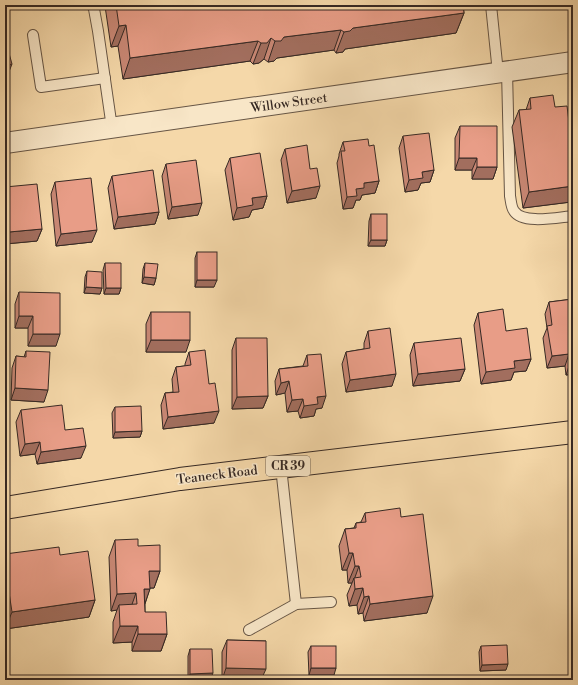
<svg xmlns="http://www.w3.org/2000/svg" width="578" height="685" font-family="'Libre Bodoni',serif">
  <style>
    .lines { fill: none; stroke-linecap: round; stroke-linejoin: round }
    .lane-casing { stroke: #665545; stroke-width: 12 }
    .street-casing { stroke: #665545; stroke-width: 22 }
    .primary-casing { stroke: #362924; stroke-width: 24 }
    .lane { stroke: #f8e6c7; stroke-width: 10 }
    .street { stroke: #f8e6c7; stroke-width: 20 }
    .primary { stroke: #f5d8a9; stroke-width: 22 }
    .wall { fill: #c88774; stroke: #362924 }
    .shaded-wall { fill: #a26e5e; stroke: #362924 }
    .building { fill: #e89d87; stroke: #362924 }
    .labels { text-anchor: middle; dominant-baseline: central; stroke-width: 3; stroke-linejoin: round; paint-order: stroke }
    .shield { fill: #f8e6c7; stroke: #706255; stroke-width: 1 }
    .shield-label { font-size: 12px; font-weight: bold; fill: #362924 }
    .street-label { font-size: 13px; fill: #362924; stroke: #f8e6c7 }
  </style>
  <rect width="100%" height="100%" fill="#f5d8a9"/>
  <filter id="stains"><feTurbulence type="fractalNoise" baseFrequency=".005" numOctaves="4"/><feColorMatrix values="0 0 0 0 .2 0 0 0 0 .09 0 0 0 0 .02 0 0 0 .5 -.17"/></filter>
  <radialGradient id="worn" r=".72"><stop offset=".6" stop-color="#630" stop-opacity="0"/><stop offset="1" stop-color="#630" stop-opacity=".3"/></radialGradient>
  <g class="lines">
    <!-- lane casing -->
    <g class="lane-casing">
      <g id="lane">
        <polyline points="92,5 94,9 98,31 112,128"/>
        <polyline points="491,5 498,73"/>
        <polyline points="33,35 41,87 105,78"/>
        <path d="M 507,71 L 510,196 C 511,201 511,207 514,211 C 523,225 559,217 573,216"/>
        <polyline points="281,467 296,604 331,602"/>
        <polyline points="249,630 296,604"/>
      </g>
    </g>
    <!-- street casing -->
    <g class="street-casing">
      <polyline id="street" points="5,143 573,62"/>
    </g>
    <!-- primary casing -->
    <g class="primary-casing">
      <polyline id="primary" points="5,508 180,479 573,432"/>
    </g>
    <!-- lane -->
    <use href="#lane" class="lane"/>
    <!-- street -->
    <use href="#street" class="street"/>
    <!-- primary -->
    <use href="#primary" class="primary"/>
  </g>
  <!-- wall -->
  <g class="wall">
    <polygon points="106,5 463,5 464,13 456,33 345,49 343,52 336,53 334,50 277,58 274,61 268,62 264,59 259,63 253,64 250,61 123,79 118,46 111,47 105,6"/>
    <polygon points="530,98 555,107 571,202 523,208 512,127 519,110 526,110"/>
    <polygon points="460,126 497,167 493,179 472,179 472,170 455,170 455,138"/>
    <polygon points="403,136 434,170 430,182 421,183 418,190 405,192 399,148"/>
    <polygon points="343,142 369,146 379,181 375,193 362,195 360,200 356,200 353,208 343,209 337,163 339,156 339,154"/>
    <polygon points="285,149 316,198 287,203 281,160"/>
    <polygon points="230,158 267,196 263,208 252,210 249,217 233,220 225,170"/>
    <polygon points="166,164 198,215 168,219 162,176"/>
    <polygon points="112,176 159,212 155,224 114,229 108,188"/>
    <polygon points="55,182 92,242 56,246 51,194"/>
    <polygon points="5,187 42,229 37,241 5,244"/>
    <polygon points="371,214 387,240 385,246 368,246 369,221"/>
    <polygon points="197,252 214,287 195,287 195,258"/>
    <polygon points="105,263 121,288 119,294 104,294 103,270"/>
    <polygon points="145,263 156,278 154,285 142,283 143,269"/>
    <polygon points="87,271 102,288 100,294 84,293 85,277"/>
    <polygon points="19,292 56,346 28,346 28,328 15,328 15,304"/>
    <polygon points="573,299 573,374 566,375 565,366 547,368 543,338 547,328 545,314 549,302"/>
    <polygon points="151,312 186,352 146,352 146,324"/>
    <polygon points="478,313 506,331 531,359 526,371 514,372 511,380 481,384 474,325"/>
    <polygon points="368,331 392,386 346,392 342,364 346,352 364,349 364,343"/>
    <polygon points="236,338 268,396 263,408 232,409 232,350"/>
    <polygon points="414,343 465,369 460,381 413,386 410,355"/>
    <polygon points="26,351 44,402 11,400 12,368 16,356 24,357"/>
    <polygon points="189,352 209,384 214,423 163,429 161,405 165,393 173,392 172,379 176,367 185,366 185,364"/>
    <polygon points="307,355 322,408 316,409 314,416 300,418 298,411 287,412 285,393 276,395 275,381 279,369 303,366"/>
    <polygon points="115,407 142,431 140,437 113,438 112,413"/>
    <polygon points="21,410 65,430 81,458 37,464 35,454 20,456 16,422"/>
    <polygon points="365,513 401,517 427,613 364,621 363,613 358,614 357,605 349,606 347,595 352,583 348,583 347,570 342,570 339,546 345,529 354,528 356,523 361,522"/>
    <polygon points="115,540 138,546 160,571 154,588 150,588 145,604 145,612 167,634 161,651 132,651 132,642 113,643 113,622 117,610 111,611 109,557"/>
    <polygon points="5,554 60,555 95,600 89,617 5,629"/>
    <polygon points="227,640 266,641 222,680 222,652"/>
    <polygon points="311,646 334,675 309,675 308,652"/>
    <polygon points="481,646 506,670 480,671 479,652"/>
    <polygon points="190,649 210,680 188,680 188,656"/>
  </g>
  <!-- shaded-wall -->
  <g class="shaded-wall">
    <polygon points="464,13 456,33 345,49 343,52 336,53 344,32 353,28"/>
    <polygon points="126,25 118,46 111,47 119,26"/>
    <polygon points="341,30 334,50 277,58 274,61 268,62 275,41 284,37"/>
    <polygon points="271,38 264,59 259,63 253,64 261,43"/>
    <polygon points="258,41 250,61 123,79 130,58"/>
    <polygon points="12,64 5,82 5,66"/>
    <polygon points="459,158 477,158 472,170 455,170"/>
    <polygon points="477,167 497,167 493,179 472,179"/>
    <polygon points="434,170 430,182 421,183 418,190 405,192 409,180 422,172"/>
    <polygon points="379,181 375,193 362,195 360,200 356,200 353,208 343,209 347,197 356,189 364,183"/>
    <polygon points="320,186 316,198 287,203 292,191"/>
    <polygon points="573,186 573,197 571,202 523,208 529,192"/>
    <polygon points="267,196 263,208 252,210 249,217 233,220 237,208 252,198"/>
    <polygon points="202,203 198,215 168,219 172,207"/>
    <polygon points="159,212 155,224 114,229 118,217"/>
    <polygon points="42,229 37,241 5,244 5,242 9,232"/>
    <polygon points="97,230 92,242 56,246 61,234"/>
    <polygon points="371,240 387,240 385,246 368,246"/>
    <polygon points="144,277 156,278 154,285 142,283"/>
    <polygon points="197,280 217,280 214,287 195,287"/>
    <polygon points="86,287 102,288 100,294 84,293"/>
    <polygon points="106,288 121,288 119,294 104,294"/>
    <polygon points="19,316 33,316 28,328 15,328"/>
    <polygon points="33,334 60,334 56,346 28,346"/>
    <polygon points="151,340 190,340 186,352 146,352"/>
    <polygon points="569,354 565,366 547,368 552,356"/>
    <polygon points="531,359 526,371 514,372 511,380 481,384 486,372 514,361"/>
    <polygon points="573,362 573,374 566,375 570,363"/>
    <polygon points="465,369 460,381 413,386 418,374"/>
    <polygon points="396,374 392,386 346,392 350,380"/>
    <polygon points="289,381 285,393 276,395 281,383"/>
    <polygon points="15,388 48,390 44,402 11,400"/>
    <polygon points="268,396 263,408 232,409 237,397"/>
    <polygon points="326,396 322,408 316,409 314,416 300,418 304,406 317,397"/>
    <polygon points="303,399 298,411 287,412 292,400"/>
    <polygon points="219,411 214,423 163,429 168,417"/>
    <polygon points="142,431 140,437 113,438 115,432"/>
    <polygon points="40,442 35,454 20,456 25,444"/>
    <polygon points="86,446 81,458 37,464 41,452"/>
    <polygon points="349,553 353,553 347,570 342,570"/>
    <polygon points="355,566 359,566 354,580 354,578 352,583 348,583"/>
    <polygon points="149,571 160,571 154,588 143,588"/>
    <polygon points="363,588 357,605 349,606 355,589"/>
    <polygon points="144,589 150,589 144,606"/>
    <polygon points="136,593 130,610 119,605 117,610 111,611 117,594"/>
    <polygon points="369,596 363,613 358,614 364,597"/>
    <polygon points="433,596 427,613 364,621 370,604"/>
    <polygon points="95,600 89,617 5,629 12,612"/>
    <polygon points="120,626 138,626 132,642 113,643"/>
    <polygon points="138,634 167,634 161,651 132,651"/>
    <polygon points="508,664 506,670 480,671 482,665"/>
    <polygon points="226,668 266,669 261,680 222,680"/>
    <polygon points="311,668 336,668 334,675 309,675"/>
    <polygon points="213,673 210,680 188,680 190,674"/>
  </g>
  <!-- building -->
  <g class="building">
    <polygon points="116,5 463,5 464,13 353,28 350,31 344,32 341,30 284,37 281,41 275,41 271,38 267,43 261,43 258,41 130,58 126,25 119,26"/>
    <polygon points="5,39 12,64 5,66"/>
    <polygon points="553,95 555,107 567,106 573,154 573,186 529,192 519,110 531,109 530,98"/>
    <polygon points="460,126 497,126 497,167 477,167 477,158 459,158"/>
    <polygon points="429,133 434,170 422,172 423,178 409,180 403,136"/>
    <polygon points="368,139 369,146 374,145 379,181 364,183 364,188 356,189 357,196 347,197 341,151 345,151 343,142"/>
    <polygon points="307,145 310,169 317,168 320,186 292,191 285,149"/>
    <polygon points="260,153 267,196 252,198 253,205 237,208 230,158"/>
    <polygon points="196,160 202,203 172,207 166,164"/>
    <polygon points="153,170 159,212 118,217 112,176"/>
    <polygon points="91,178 97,230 61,234 55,182"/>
    <polygon points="37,184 42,229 9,232 5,196 5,187"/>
    <rect x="371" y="214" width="16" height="26"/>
    <rect x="197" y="252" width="20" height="28"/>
    <polygon points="105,263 121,263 121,288 106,288"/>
    <polygon points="145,263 158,264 156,278 144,277"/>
    <polygon points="87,271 102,272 102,288 86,287"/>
    <polygon points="19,292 60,293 60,334 33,334 33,316 19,316"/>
    <polygon points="573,299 573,362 570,363 569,354 552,356 547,326 552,325 549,302"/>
    <polygon points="503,309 506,331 527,328 531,359 514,361 515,368 486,372 478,313"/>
    <rect x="151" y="312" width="39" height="28"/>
    <polygon points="390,328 396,374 350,380 346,352 370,348 368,331"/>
    <polygon points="236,338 267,338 268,396 237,397"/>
    <polygon points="461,338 465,369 418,374 414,343"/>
    <polygon points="205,350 209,384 215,383 219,411 168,417 165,393 179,392 176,367 191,365 189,352"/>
    <polygon points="26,351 50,352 48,390 15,388 16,356 26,357"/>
    <polygon points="321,354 326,396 317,397 318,404 304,406 303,399 292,400 289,381 281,383 279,369 308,366 307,355"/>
    <polygon points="62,405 65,430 83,428 86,446 41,452 40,442 25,444 21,410"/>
    <polygon points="141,406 142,431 115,432 115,407"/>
    <polygon points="400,508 401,517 423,514 433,596 370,604 369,596 364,597 363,588 355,589 354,578 361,577 359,566 355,566 353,553 349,553 345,529 356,528 356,523 366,522 365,513"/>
    <polygon points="138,539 138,546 160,545 160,571 149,571 150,589 144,589 145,612 166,612 167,634 138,634 138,626 120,626 119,605 137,604 136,593 117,594 115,540"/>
    <polygon points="59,547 60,555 88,551 95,600 12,612 5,566 5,554"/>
    <polygon points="227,640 266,641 266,669 226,668"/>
    <polygon points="507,645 508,664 482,665 481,646"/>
    <rect x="311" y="646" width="25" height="22"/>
    <polygon points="190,649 212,649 213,673 190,674"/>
  </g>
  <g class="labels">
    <!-- shield labels -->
    <rect class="shield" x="266" y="456" width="44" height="20" rx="3"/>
    <g class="shield-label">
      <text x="288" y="466">CR 39</text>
    </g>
    <!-- street labels -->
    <g class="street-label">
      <text transform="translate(289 103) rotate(-8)">Willow Street</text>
      <text transform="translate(217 475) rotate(-7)">Teaneck Road</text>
    </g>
  </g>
  <!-- margin -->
  <rect width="578" height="685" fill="none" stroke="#f5d8a9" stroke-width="20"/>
  <rect x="6" y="6" width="566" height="673" fill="none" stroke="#362924" stroke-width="2"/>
  <rect x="10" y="10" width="558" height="665" fill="none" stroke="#362924"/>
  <rect width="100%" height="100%" filter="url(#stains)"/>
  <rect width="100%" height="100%" fill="url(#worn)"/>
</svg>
